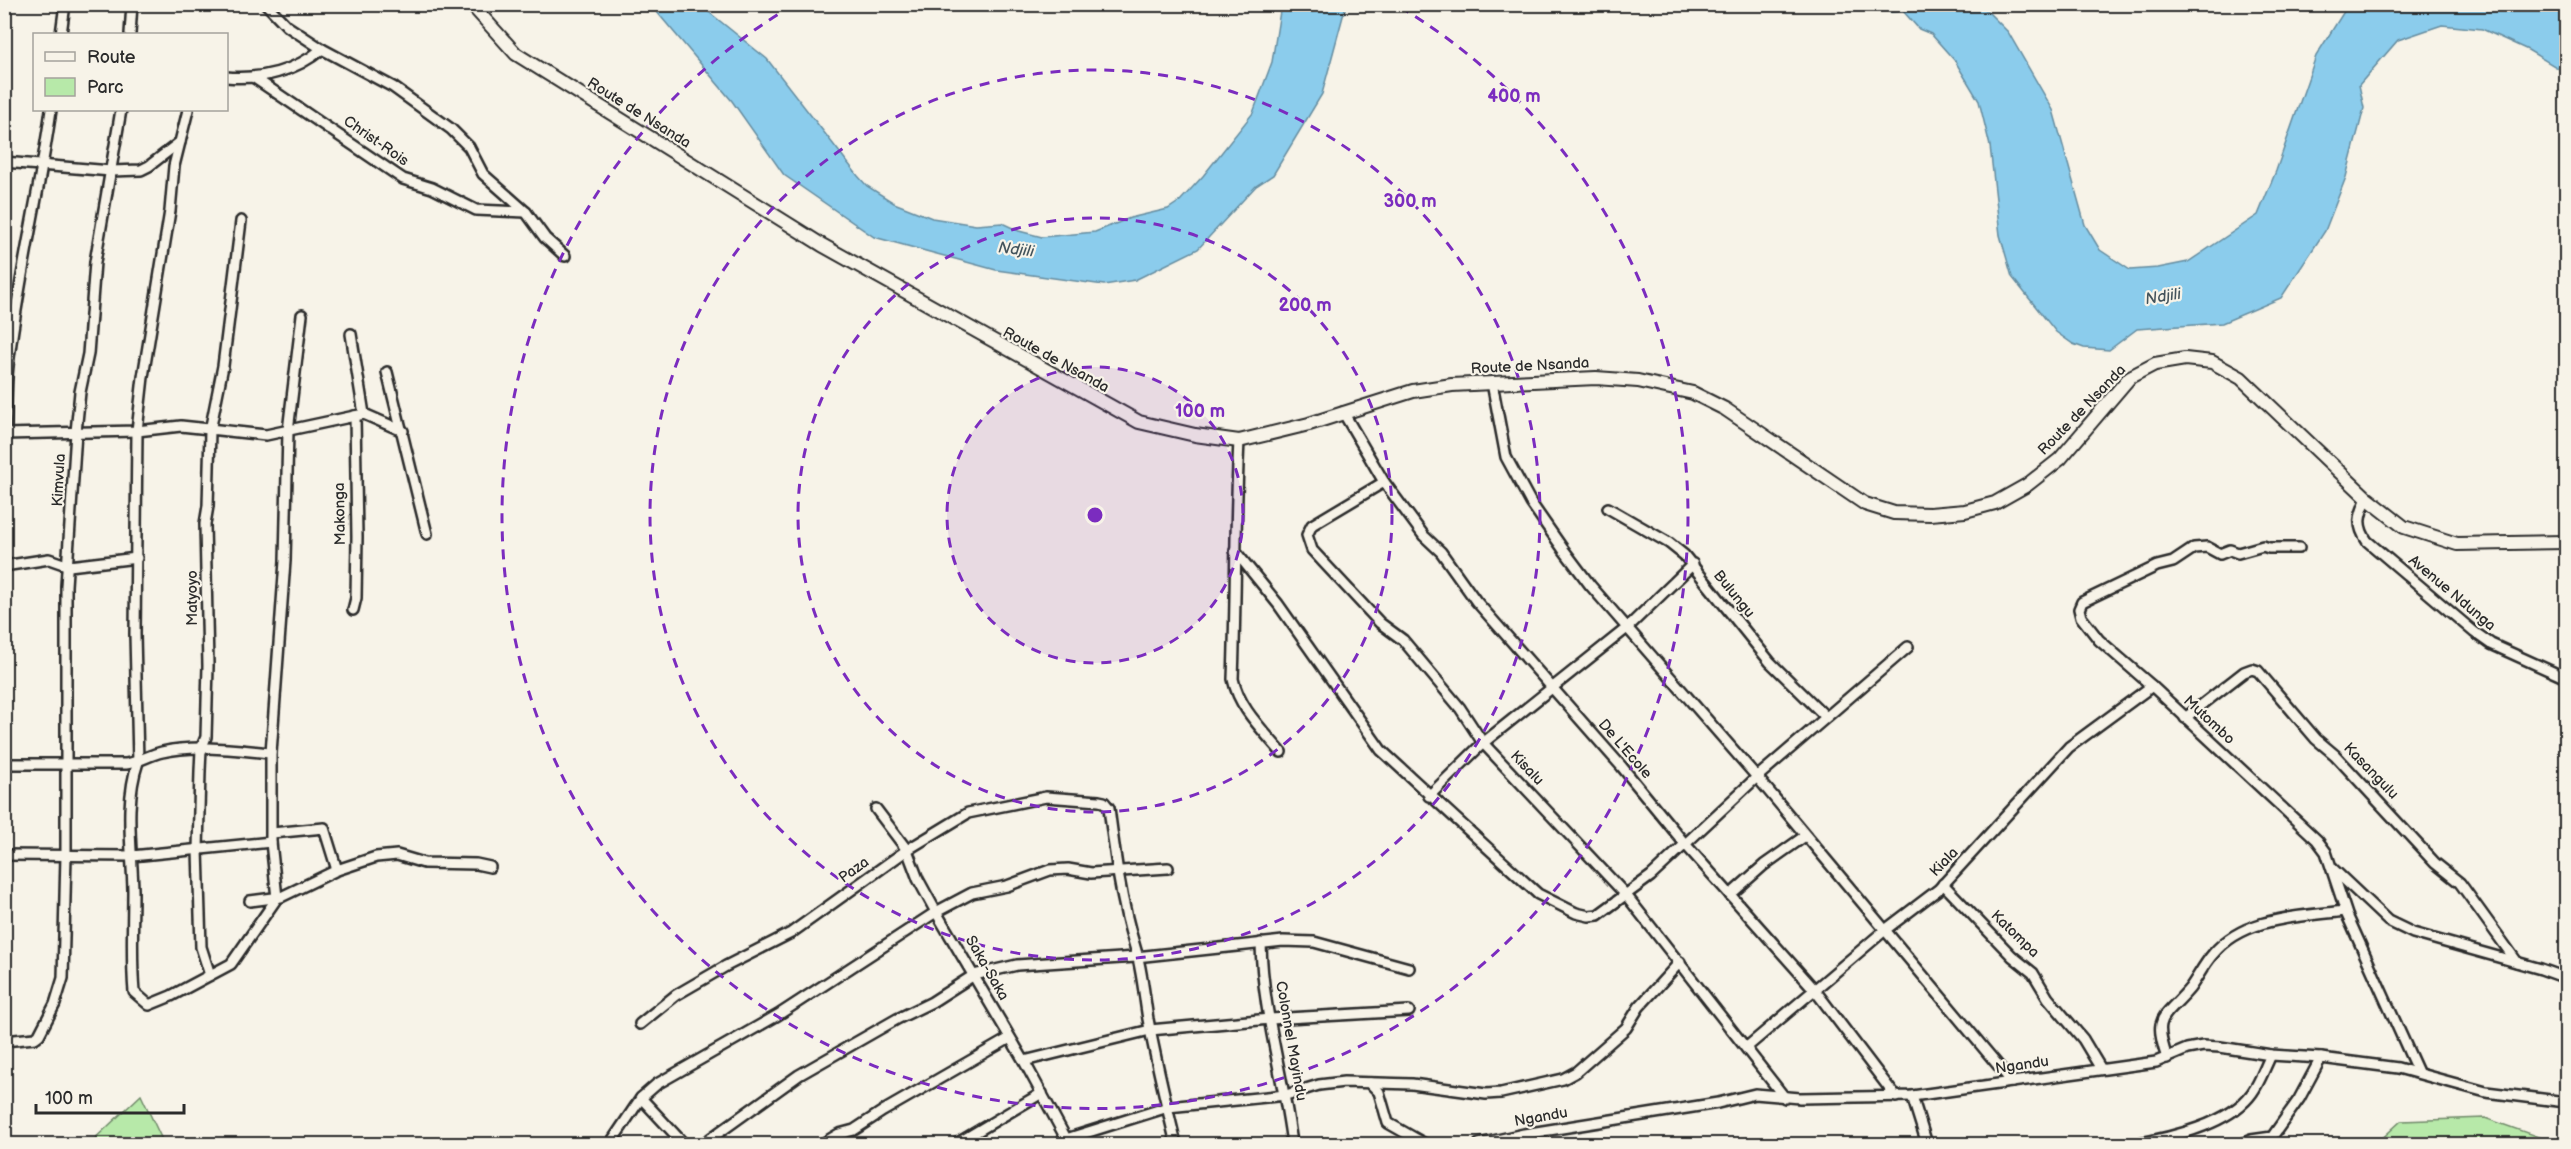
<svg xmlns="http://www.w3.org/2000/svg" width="2571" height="1149" font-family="'Balsamiq Sans',sans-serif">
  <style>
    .green { fill: #b7e9a9; stroke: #718a6a; stroke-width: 1.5 }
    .water { fill: #8bccec; stroke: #658c9f; stroke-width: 1.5 }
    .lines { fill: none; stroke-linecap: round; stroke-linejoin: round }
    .street-casing { stroke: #2b2b2b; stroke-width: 14 }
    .secondary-casing { stroke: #2b2b2b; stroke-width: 16 }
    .street { stroke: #f7f3e8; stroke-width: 9 }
    .secondary { stroke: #f7f3e8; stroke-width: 12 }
    .ring { fill: none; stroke: #7b2cbf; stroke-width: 3; stroke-dasharray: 10 8 }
    .labels { text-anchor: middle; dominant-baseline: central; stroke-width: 4.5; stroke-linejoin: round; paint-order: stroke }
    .street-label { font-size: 15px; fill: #2b2b2b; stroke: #f7f3e8 }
    .water-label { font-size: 16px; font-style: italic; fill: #43535b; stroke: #f7f3e8 }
    .centre { fill: #7b2cbf; stroke: #f7f3e8; stroke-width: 3 }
    .ring-label { font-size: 18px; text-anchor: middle; font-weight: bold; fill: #7b2cbf; stroke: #f7f3e8; stroke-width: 4.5; stroke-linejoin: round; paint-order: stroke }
  </style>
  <rect width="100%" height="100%" fill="#f7f3e8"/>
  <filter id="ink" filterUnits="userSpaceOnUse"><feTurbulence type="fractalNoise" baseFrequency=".0167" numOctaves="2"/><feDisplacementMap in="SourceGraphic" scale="12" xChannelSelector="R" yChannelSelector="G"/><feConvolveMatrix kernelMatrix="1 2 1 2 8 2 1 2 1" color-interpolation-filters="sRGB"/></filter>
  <g filter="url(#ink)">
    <!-- green -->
    <g class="green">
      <polygon points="141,1095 164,1144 89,1144"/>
      <polygon points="2485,1118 2558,1144 2376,1144 2401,1121"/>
    </g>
    <!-- water -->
    <g class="water">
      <polygon points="651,5 700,5 767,59 858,176 867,186 894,203 932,218 976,225 1002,223 1019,231 1042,237 1095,232 1130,218 1168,209 1180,201 1203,176 1253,113 1272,62 1281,5 1346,5 1322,94 1273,175 1256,186 1198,249 1135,280 1104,285 996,270 874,237 784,175 732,101"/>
      <polygon points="1865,5 1981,5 2008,32 2053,110 2085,225 2100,250 2130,270 2158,268 2188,262 2258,215 2276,171 2316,56 2348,5 2566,5 2566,73 2528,50 2482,29 2442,25 2398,40 2359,85 2364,108 2346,177 2325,231 2281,298 2222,323 2137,329 2109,350 2084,348 2073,344 2056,332 2012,277 2000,235 1990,146 1979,101 1955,61 1931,34 1919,29 1903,11 1892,12"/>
    </g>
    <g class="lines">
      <!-- street casing -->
      <g class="street-casing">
        <g id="street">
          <polyline points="266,4 287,26 322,49 393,87 451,129 469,147 483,174 526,212 545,238 565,256"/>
          <polyline points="61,34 65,4"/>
          <polyline points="130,34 132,4"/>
          <path d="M 226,77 C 261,80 296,71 322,49"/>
          <polyline points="253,77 403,179 432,188 476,210 526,212"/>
          <path d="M 188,110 L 174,166 L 170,211 L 143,377 L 137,431 L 135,634 L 138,762 C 124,803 132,847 133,890 C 133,924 131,958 134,992 L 149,1005 L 171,996 L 231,964 L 277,898 L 271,842 L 271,753 L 285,561 L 288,431 L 302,315"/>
          <polyline points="4,162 111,171 141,170 149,166 180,142"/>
          <polyline points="351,334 364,414"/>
          <polyline points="387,372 427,534"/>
          <polyline points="1492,383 1506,457 1531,503 1563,549 1590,585 1757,777 2012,1082"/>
          <polyline points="1343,412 1384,482 1424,536 1441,552 1476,601 1622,767 1685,844 1814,989 1896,1097"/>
          <polyline points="4,434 137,431 181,426 266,435 364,414 403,431"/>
          <path d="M 1239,441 C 1235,520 1236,599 1233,679 C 1239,708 1262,729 1281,752"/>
          <path d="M 4,443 C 7,418 5,392 8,366 C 18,280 39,195 51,110"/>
          <polyline points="1384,482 1312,525 1307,535 1312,550 1380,623 1403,640 1460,708 1483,743 1626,895 1785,1098"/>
          <path d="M 2367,498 C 2359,516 2356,525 2367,541 L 2474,632 L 2491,644 L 2566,678"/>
          <polyline points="1608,508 1669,543 1684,555 1770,662 1825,716"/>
          <polyline points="2299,548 2269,548 2263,546 2238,553 2230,550 2220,554 2207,547 2194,548 2173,562 2157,566 2082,602 2079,609 2081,617 2099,640 2152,686 2317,840 2326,852 2347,915 2418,1072"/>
          <polyline points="1235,551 1278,604 1381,750 1538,894 1576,913 1589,916 1598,915 1651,876 1757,777 1908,647"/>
          <polyline points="4,566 49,559 69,566 137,558"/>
          <polyline points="353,610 356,598 357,537 355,416"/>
          <polyline points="2185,718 2244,672 2252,669 2258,671 2316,739 2335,755 2435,863 2460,883 2517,962"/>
          <path d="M 4,764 L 126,764 C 139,762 149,755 162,752 C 196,744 237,750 271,753"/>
          <polyline points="1429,796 1483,743 1627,628 1693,564"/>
          <polyline points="876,809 907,850 918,879 936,912 1024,1061 1069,1144"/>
          <polyline points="272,833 324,828 337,870 376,857 397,855 424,863 476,864 490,867"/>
          <polyline points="4,855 132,856 271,842"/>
          <polyline points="2332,868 2388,921 2413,933 2541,969 2566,978"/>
          <polyline points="1943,884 2012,956 2033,973 2048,998 2083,1039 2101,1069"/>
          <polyline points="1730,895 1764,865 1805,836"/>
          <polyline points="250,901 281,897 337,870"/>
          <path d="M 1261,943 C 1262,1010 1284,1078 1292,1144"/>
          <polyline points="210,975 201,947 198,850 200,771 201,749 206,737 208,666 205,524 208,506 210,431 223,366 241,221"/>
          <path d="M 640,1024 L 676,995 L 726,966 L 791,933 L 907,850 L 968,813 L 1046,797 L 1099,801 L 1104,802 L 1109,808 C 1115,855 1121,902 1135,947 C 1142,969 1144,995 1148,1019 C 1156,1061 1166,1103 1176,1144"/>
          <polyline points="4,1041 35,1038 39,1035 55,1004 63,978 66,855 66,586 76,432 80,392 88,354 95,262 121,110"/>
          <polyline points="1747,1047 1885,930 1939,889 2069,747 2152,686"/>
          <path d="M 2167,1058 C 2152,1015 2164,1019 2190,988 C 2198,977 2204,964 2213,954 C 2245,916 2300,917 2345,911"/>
          <polyline points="1024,1061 1150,1030 1270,1019 1409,1011"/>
          <polyline points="1370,1083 1379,1092 1388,1123 1425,1144"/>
          <polyline points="1912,1096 1927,1144"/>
          <polyline points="641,1098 684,1144"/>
          <polyline points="1066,1139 1168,1107 1286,1095 1319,1085 1344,1082 1412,1084 1486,1094 1501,1093 1563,1079 1576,1072 1626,1028 1639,1007 1680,962"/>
          <polyline points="610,1144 641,1098 657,1084 778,1015 936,912 972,893 1007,886 1050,870 1068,869 1091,873 1168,868"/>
          <polyline points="703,1144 799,1075 897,1019 932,1002 974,975 1017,965 1136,957 1283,941 1314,942 1409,968"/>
          <polyline points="822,1144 839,1134 854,1130 883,1111 1010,1038"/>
          <polyline points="956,1144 1042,1093"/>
          <polyline points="1479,1144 1524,1134 1718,1103 1755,1094 1800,1098 1912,1096 2156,1062 2187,1049 2203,1046 2220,1047 2271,1055 2321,1058 2398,1068 2486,1092 2566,1102"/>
          <path d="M 2134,1144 C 2170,1138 2230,1124 2252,1093 C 2260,1082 2265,1067 2271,1055"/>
          <polyline points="2241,1144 2251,1140 2272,1137 2299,1099 2321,1058"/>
        </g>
      </g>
      <!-- secondary casing -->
      <g class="secondary-casing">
        <polyline id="secondary" points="471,4 516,54 577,92 822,245 1139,422 1195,435 1239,441 1309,424 1413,391 1452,385 1596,378 1638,381 1693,393 1725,409 1865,504 1894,513 1930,514 1965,511 1995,503 2027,485 2060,459 2130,377 2155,364 2185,359 2212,362 2241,378 2367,498 2404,527 2457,544 2566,542"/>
      </g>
      <!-- street -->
      <use href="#street" class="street"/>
      <!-- secondary -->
      <use href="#secondary" class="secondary"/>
    </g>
  </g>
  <!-- distance rings -->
  <circle cx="1095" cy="515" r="148" fill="#7b2cbf" fill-opacity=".12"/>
  <g class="ring">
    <circle cx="1095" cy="515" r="148"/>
    <circle cx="1095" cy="515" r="297"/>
    <circle cx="1095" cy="515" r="445"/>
    <path d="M1400 7A593 593 0 1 1 790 7"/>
  </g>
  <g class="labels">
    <!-- street labels -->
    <g class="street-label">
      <text transform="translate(639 113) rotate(32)">Route de Nsanda</text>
      <text transform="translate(376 141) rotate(35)">Christ-Rois</text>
      <text transform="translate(1056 360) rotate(29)">Route de Nsanda</text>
      <text transform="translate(1530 366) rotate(-3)">Route de Nsanda</text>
      <text transform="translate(2082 410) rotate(-46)">Route de Nsanda</text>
      <text transform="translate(59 480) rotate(-87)">Kimvula</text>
      <text transform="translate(340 514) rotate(-91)">Makonga</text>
      <text transform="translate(2452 593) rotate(40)">Avenue Ndunga</text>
      <text transform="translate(1734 594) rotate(51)">Bulungu</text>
      <text transform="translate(192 598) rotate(-90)">Matyoyo</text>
      <text transform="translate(2209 720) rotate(43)">Mutombo</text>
      <text transform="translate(1625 749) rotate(49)">De L'Ecole</text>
      <text transform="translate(1527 768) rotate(47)">Kisalu</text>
      <text transform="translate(2371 771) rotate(46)">Kasangulu</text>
      <text transform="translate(1944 862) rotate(-46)">Kiala</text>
      <text transform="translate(854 870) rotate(-36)">Paza</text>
      <text transform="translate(2015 934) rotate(44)">Katompa</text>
      <text transform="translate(987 968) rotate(60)">Saka-Saka</text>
      <text transform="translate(1291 1041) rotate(80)">Colonnel Mayindu</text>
      <text transform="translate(2022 1065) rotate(-8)">Ngandu</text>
      <text transform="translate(1541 1117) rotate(-10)">Ngandu</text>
    </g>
    <!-- water labels -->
    <g class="water-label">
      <text transform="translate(1016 250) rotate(7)">Ndjili</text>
      <text transform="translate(2163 297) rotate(-9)">Ndjili</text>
    </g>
  </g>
  <circle cx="1095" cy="515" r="9" class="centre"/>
  <g class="ring-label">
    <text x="1514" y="102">400 m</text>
    <text x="1410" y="207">300 m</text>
    <text x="1305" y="311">200 m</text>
    <text x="1200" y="417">100 m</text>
  </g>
  <!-- margin -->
  <rect width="2571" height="1149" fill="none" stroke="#f7f3e8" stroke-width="24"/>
  <rect x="12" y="12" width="2547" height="1125" fill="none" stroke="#2b2b2b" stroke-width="2" filter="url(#ink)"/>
  <!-- legend -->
  <rect x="33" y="33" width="195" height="78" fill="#f7f3e8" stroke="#a5a39c" stroke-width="1.5"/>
  <rect x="45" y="52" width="30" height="9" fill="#f7f3e8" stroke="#a5a39c" stroke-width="1.5"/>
  <text x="87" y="63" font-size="18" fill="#2b2b2b">Route</text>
  <rect x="45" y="78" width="30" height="18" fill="#b7e9a9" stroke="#a5a39c" stroke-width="1.5"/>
  <text x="87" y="93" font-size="18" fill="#2b2b2b">Parc</text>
  <!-- scale -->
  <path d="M36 1104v9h148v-9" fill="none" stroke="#2b2b2b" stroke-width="3"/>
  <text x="45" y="1104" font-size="18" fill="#2b2b2b" stroke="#f7f3e8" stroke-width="4.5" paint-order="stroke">100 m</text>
</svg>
